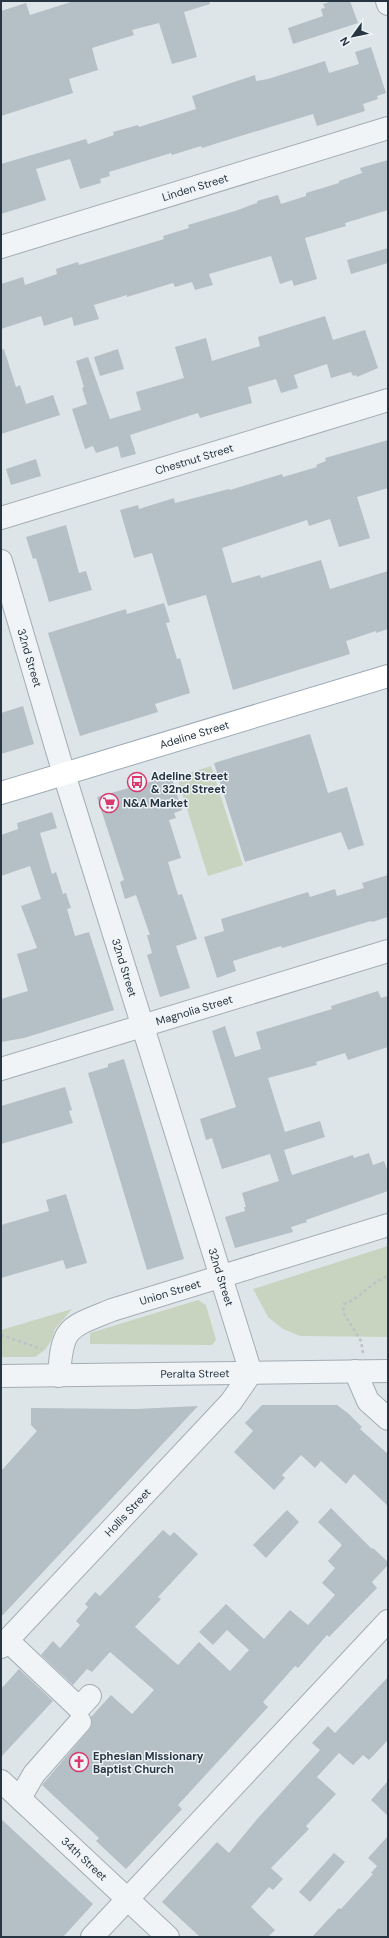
<svg xmlns="http://www.w3.org/2000/svg" width="389" height="1938" font-family="'DM Sans',sans-serif">
  <style>
    .green { fill: #c8d4bf }
    .building { fill: #b5bfc6 }
    .lines { fill: none; stroke-linecap: round; stroke-linejoin: round }
    .minor-casing { stroke: #a3adb3; stroke-width: 24 }
    .major-casing { stroke: #9dabb6; stroke-width: 24 }
    .path { stroke: #bcc2c8; stroke-width: 2.5; stroke-dasharray: 3 3; stroke-linecap: butt }
    .minor { stroke: #f1f4f7; stroke-width: 22 }
    .major { stroke: #fff; stroke-width: 22 }
    .labels { text-anchor: middle; dominant-baseline: central; stroke-width: 3; stroke-linejoin: round; paint-order: stroke }
    .street-label { font-size: 11px; fill: #263541; stroke: #eef3f7 }
    .poi-label { font-size: 11px; font-weight: bold; fill: #263541; stroke: #eef3f7; text-anchor: start }
  </style>
  <rect width="100%" height="100%" fill="#dee5e9"/>
  <!-- green -->
  <g class="green">
    <polygon points="211,766 243,865 208,876 177,777"/>
    <polygon points="388,1246 388,1337 300,1336 283,1329 268,1317 253,1289"/>
    <polygon points="198,1300 206,1305 216,1340 212,1345 90,1344 90,1333"/>
    <polygon points="72,1309 55,1329 51,1341 45,1350 35,1357 1,1357 1,1330"/>
  </g>
  <!-- building -->
  <g class="building">
    <polygon points="74,1 209,1 210,4 184,12 197,57 172,64 159,23 132,30 134,35 92,48 98,70 69,79 73,93 1,116 1,11 26,3 30,15"/>
    <polygon points="332,1 350,1 358,23 293,44 288,28 323,16 321,9 325,8 323,4"/>
    <polygon points="371,47 386,93 377,96 378,99 363,104 365,111 317,126 313,114 221,142 202,148 201,146 172,155 171,153 109,172 110,176 100,179 101,183 80,189 70,159 36,169 46,200 1,214 1,164 86,139 88,144 114,135 113,132 138,125 139,127 196,109 192,96 255,75 256,81 268,79 325,61 329,73 359,64 355,52"/>
    <polygon points="388,160 388,210 345,223 346,226 305,238 317,279 294,286 292,280 280,284 271,256 209,274 213,285 195,290 192,282 175,287 173,283 127,297 127,295 94,305 99,319 74,326 72,317 44,326 41,316 1,329 1,284 23,277 25,285 57,274 56,269 78,262 79,265 164,239 163,236 189,228 188,225 235,211 257,203 257,201 278,195 281,204 306,196 306,193 339,183 339,181 362,173 360,168"/>
    <polygon points="388,248 388,263 351,274 347,260"/>
    <polygon points="325,316 333,340 365,330 378,368 357,377 356,375 353,376 351,372 331,378 327,364 294,375 298,388 281,393 276,379 248,387 252,403 200,418 198,413 130,435 136,454 121,458 118,446 96,453 93,446 85,449 72,409 87,404 82,388 84,387 76,361 88,357 110,419 141,410 136,392 184,378 175,347 206,338 212,361 260,346 258,337"/>
    <polygon points="4,349 16,387 20,385 26,404 53,395 60,415 1,434 1,350"/>
    <polygon points="118,349 124,369 100,376 94,357"/>
    <polygon points="388,440 388,488 357,497 370,538 339,547 330,519 309,526 307,520 222,548 232,583 260,575 261,578 321,560 330,589 388,571 388,629 376,633 376,631 346,641 350,654 233,690 206,595 168,606 152,553 134,558 120,510 138,505 139,509 174,498 175,503 229,489 230,490 282,474 283,477 317,467 316,465 326,461 325,458"/>
    <polygon points="36,459 41,476 11,485 6,469"/>
    <polygon points="66,525 79,573 86,571 92,590 49,602 36,558 33,559 26,537"/>
    <polygon points="164,603 170,622 166,623 177,659 180,658 190,693 155,704 158,712 80,736 48,633 126,609 127,614"/>
    <polygon points="23,706 34,744 1,754 1,713"/>
    <polygon points="310,734 328,793 347,787 364,845 348,850 341,832 245,862 214,763"/>
    <polygon points="171,776 182,810 174,813 176,818 169,820 181,858 168,862 178,895 182,894 197,939 176,946 190,988 160,997 147,955 152,953 147,935 150,935 136,895 125,899 120,882 124,880 97,797"/>
    <polygon points="52,812 57,828 40,833 52,874 56,872 63,894 66,893 71,908 67,909 75,936 89,932 114,1010 24,1038 1,1042 1,999 28,991 17,954 37,948 21,906 41,899 30,866 1,876 1,835 18,829 17,823"/>
    <polygon points="388,875 388,917 372,922 371,921 282,948 281,946 233,961 236,971 217,978 204,937 224,931 221,919 308,892 310,897 335,889 337,896 364,888 362,883"/>
    <polygon points="378,991 381,998 388,996 388,1047 348,1060 345,1053 316,1062 317,1065 268,1078 285,1132 320,1121 325,1137 284,1150 292,1175 353,1155 354,1158 369,1153 373,1165 384,1161 388,1172 388,1191 306,1220 307,1222 291,1227 293,1232 235,1248 225,1217 245,1211 244,1207 246,1207 242,1193 279,1181 270,1154 222,1169 212,1138 206,1140 200,1119 236,1107 212,1031 225,1026 235,1057 261,1049 256,1032 332,1009 331,1006"/>
    <polygon points="124,1059 184,1259 147,1270 88,1073 108,1067 108,1064"/>
    <polygon points="65,1087 72,1110 69,1111 73,1123 1,1144 1,1106"/>
    <polygon points="66,1194 87,1263 66,1269 63,1260 1,1278 1,1225 49,1211 46,1200"/>
    <polygon points="262,1405 337,1405 349,1414 362,1427 360,1429 388,1454 388,1506 354,1474 346,1484 321,1461 315,1468 301,1455 282,1475 285,1478 274,1490 234,1452 253,1431 245,1423"/>
    <polygon points="198,1406 1,1617 1,1471 37,1431 31,1425 31,1408 136,1409"/>
    <polygon points="331,1508 372,1549 373,1548 388,1562 388,1565 372,1582 377,1588 329,1637 327,1635 298,1668 295,1666 263,1702 268,1707 178,1805 182,1809 126,1869 96,1841 99,1838 42,1785 89,1730 92,1724 91,1717 111,1695 132,1714 154,1690 110,1652 92,1672 87,1669 73,1685 41,1655 53,1641 60,1648 80,1625 76,1621 88,1607 85,1604 95,1592 100,1596 163,1530 170,1536 174,1532 198,1554 158,1597 161,1599 135,1627 178,1665 199,1642 230,1671 249,1650 227,1630 213,1645 199,1632 226,1604 264,1639 290,1610 308,1625 335,1595 322,1583 335,1568 328,1561 342,1545 318,1522"/>
    <polygon points="287,1510 299,1522 266,1558 253,1545"/>
    <polygon points="19,1669 53,1701 1,1757 1,1689"/>
    <polygon points="388,1677 388,1740 369,1760 363,1755 353,1765 339,1753 317,1777 336,1794 306,1826 309,1829 271,1868 283,1879 273,1890 269,1887 251,1907 275,1930 268,1937 200,1937 162,1902 217,1842 229,1853 258,1818 320,1750 312,1743 328,1726 335,1733"/>
    <polygon points="388,1781 388,1816 371,1800"/>
    <polygon points="1,1819 93,1904 63,1937 1,1937"/>
    <polygon points="388,1836 388,1937 312,1937 339,1908 341,1909 373,1874 371,1873 377,1866 368,1858"/>
    <polygon points="334,1853 345,1862 310,1902 299,1892"/>
  </g>
  <g class="lines">
    <!-- minor casing -->
    <g class="minor-casing">
      <g id="minor">
        <polyline points="387,1 388,4"/>
        <path id="s1" d="M 1,247 L 388,128"/>
        <path id="s2" d="M 1,518 L 388,400"/>
        <path id="s3" d="M 1,561 L 64,774 L 251,1373"/>
        <path id="s4" d="M 1,1069 L 388,951"/>
        <polyline points="355,1371 368,1401 388,1419"/>
        <path id="s5" d="M 1,1376 L 388,1371"/>
        <path id="s6" d="M 59,1376 C 62,1326 68,1328 112,1310 L 388,1225"/>
        <polyline points="7,1640 79,1708 90,1696"/>
        <path id="s7" d="M 1,1647 L 231,1402 L 251,1373"/>
        <path id="s8" d="M 1,1781 L 168,1937"/>
        <polyline points="20,1798 34,1774 80,1722"/>
        <polyline points="92,1937 388,1621"/>
      </g>
    </g>
    <!-- major casing -->
    <g class="major-casing">
      <g id="major">
        <path id="s9" d="M 1,793 L 388,676"/>
      </g>
    </g>
    <!-- path -->
    <g class="path">
      <polyline points="1,1335 42,1349"/>
      <path d="M 363,1353 L 361,1341 L 343,1312 L 344,1304 C 361,1298 371,1282 388,1276"/>
    </g>
    <!-- minor -->
    <use href="#minor" class="minor"/>
    <!-- major -->
    <use href="#major" class="major"/>
  </g>
  <!-- icons -->
  <defs>
    <g id="bus-ring" transform="scale(1)"><circle r="9.5" fill="#eef3f7" stroke="#d9396d" stroke-width="1.5"/><path d="M-5-6H5V4H4V6H2V4H-2V6H-4V4H-5ZM-3.5-4V0h7V-4ZM-3.5 1.2v1.5H-2V1.2ZM2 1.2v1.5H3.5V1.2Z" fill="#d9396d"/></g>
    <g id="supermarket-ring" transform="scale(1)"><circle r="9.5" fill="#eef3f7" stroke="#d9396d" stroke-width="1.5"/><path d="M-6-5.5h2.5l.6 2H6L4.5 2H-2.5L-4.4-4H-6ZM-1.5 3.2a1.3 1.3 0 1 0 .1 0ZM3 3.2a1.3 1.3 0 1 0 .1 0Z" fill="#d9396d"/></g>
    <g id="church-ring" transform="scale(1)"><circle r="9.5" fill="#eef3f7" stroke="#d9396d" stroke-width="1.5"/><path d="M-1.2-6h2.4v3.5h3.3v2.4h-3.3V6h-2.4V-.1h-3.3v-2.4h3.3Z" fill="#d9396d"/></g>
  </defs>
  <g fill-rule="evenodd">
    <use href="#bus-ring" x="137" y="782"/>
    <use href="#supermarket-ring" x="109" y="803"/>
    <use href="#church-ring" x="79" y="1762"/>
  </g>
  <g class="labels">
    <!-- street labels -->
    <g class="street-label">
      <text stroke="none"><textPath href="#s1" startOffset="203">Linden Street</textPath></text>
      <text stroke="none"><textPath href="#s2" startOffset="202">Chestnut Street</textPath></text>
      <text stroke="none"><textPath href="#s3" startOffset="101">32nd Street</textPath></text>
      <text stroke="none"><textPath href="#s9" startOffset="202">Adeline Street</textPath></text>
      <text stroke="none"><textPath href="#s3" startOffset="425">32nd Street</textPath></text>
      <text stroke="none"><textPath href="#s4" startOffset="202">Magnolia Street</textPath></text>
      <text stroke="none"><textPath href="#s3" startOffset="749">32nd Street</textPath></text>
      <text stroke="none"><textPath href="#s6" startOffset="155">Union Street</textPath></text>
      <text stroke="none"><textPath href="#s5" startOffset="194">Peralta Street</textPath></text>
      <text stroke="none"><textPath href="#s7" startOffset="185">Hollis Street</textPath></text>
      <text stroke="none"><textPath href="#s8" startOffset="114">34th Street</textPath></text>
    </g>
    <!-- poi labels -->
    <g class="poi-label">
      <text x="151" y="776">Adeline Street<tspan x="151" dy="13">&amp; 32nd Street</tspan></text>
      <text x="123" y="803">N&amp;A Market</text>
      <text x="93" y="1756">Ephesian Missionary<tspan x="93" dy="13">Baptist Church</tspan></text>
    </g>
  </g>
  <!-- border -->
  <rect width="389" height="1938" fill="none" stroke="#263541" stroke-width="4"/>
  <!-- north arrow -->
  <g transform="translate(353 36) rotate(237)" stroke="#eef3f7" stroke-width="3" paint-order="stroke">
  <path d="M0-3L7 15L0 10L-7 15Z" fill="#263541"/>
  <text y="-6" font-size="11" font-weight="bold" text-anchor="middle" fill="#263541">N</text>
  </g>
</svg>
